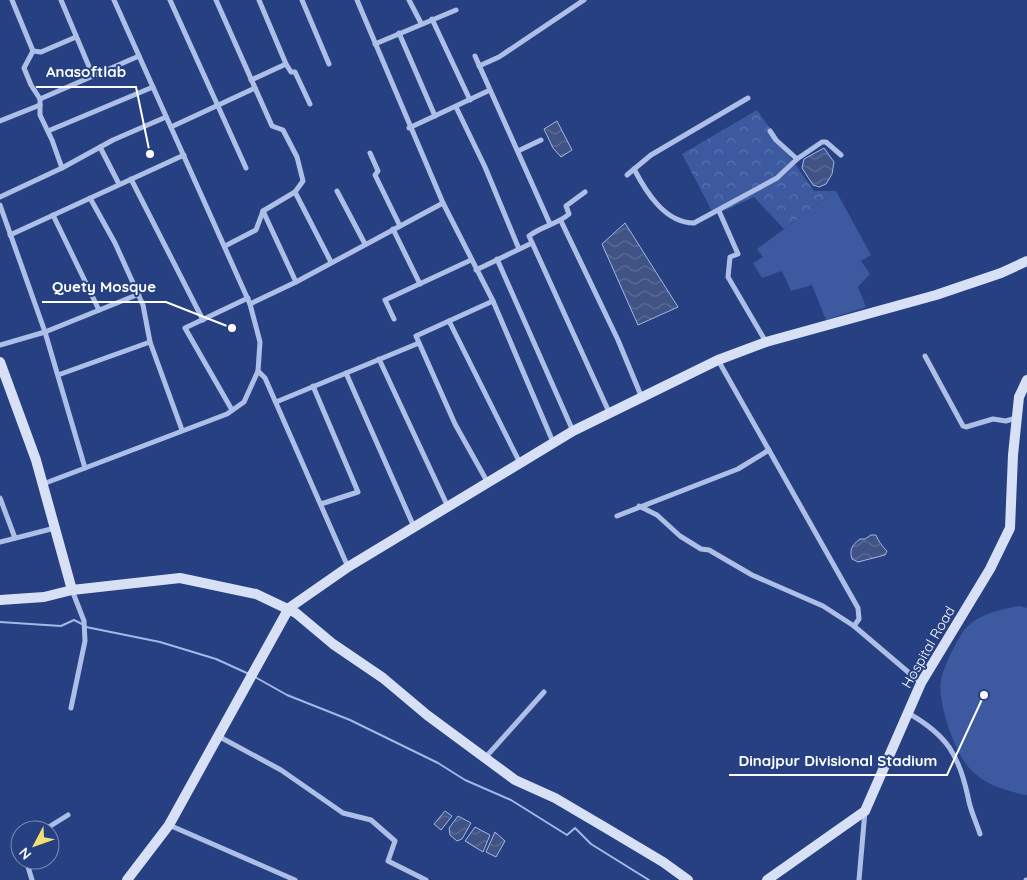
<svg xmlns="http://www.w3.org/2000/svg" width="1027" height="880" font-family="Quicksand,sans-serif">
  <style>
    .grass { fill: #3d5aa0 }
    .forest { fill: url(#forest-crowns) }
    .water { fill: url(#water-waves); stroke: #a2b8e7 }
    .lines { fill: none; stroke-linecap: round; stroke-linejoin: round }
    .stream { stroke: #a2b8e7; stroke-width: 2 }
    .street { stroke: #aebfe7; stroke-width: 5 }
    .secondary { stroke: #d8e0f6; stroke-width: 10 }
    .labels { text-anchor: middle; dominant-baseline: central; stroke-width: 4; stroke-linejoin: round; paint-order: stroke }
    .street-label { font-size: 14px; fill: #fff; stroke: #264082 }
    .leader { fill: none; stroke: #fff; stroke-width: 2 }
    .callout-dot { fill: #fff; stroke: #264082; stroke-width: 2 }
    .callout-label { font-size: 15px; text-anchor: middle; font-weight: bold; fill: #fff; stroke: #264082; stroke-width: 4; stroke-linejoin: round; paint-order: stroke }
  </style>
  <defs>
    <pattern id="forest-crowns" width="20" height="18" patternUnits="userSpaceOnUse" patternTransform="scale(1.25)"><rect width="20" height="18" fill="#3d5aa0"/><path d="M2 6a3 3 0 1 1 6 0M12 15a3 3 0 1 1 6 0" fill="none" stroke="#5a73ae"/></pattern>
    <pattern id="water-waves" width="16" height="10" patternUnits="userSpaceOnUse" patternTransform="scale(1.25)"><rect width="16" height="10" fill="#405384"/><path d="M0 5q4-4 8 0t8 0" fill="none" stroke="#5d6d96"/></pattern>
  </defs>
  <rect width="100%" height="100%" fill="#264082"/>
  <!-- grass -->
  <g class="grass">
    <polygon points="836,191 871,255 861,261 870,274 858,287 866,307 826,320 812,285 791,291 782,271 762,278 753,263 763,257 757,249"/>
    <path d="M 1020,606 L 1027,608 L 1027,795 L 1025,795 C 1005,790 985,785 971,770 C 955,754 937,702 941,681 C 943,667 957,640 965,629 C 978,614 1002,609 1020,606 Z"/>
  </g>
  <!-- forest -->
  <polygon class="forest" points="757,110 814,191 836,191 784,229 754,197 714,215 682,154"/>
  <!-- water -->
  <g class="water">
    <polygon points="557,121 572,150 561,157 553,148 544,129"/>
    <polygon points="824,148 834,162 832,174 826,184 819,187 813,185 802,168 804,159"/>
    <polygon points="625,223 678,307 638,325 602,244"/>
    <path d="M 871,535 L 876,535 C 878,541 883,547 887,551 L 885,555 L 858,562 L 852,559 C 849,550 852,545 860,539 L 865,539 Z"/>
    <polygon points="445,811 452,816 441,830 434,824"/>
    <polygon points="458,816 471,823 462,839 457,841 450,835 449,828"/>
    <polygon points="475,827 490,835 483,852 465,841"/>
    <polygon points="495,832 505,841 496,857 486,852"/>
  </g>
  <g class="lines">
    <!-- stream -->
    <g class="stream">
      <polyline points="0,622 61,626 74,620 82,624"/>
      <polyline points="86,627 160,642 216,659 249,674"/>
      <polyline points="255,677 287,695 350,720 438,763 465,780 511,800 567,835 575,828 591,844 649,880"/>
    </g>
    <!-- street -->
    <g class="street">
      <polyline points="12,0 33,51 24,68 31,85 40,99"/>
      <polyline points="61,0 93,76"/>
      <polyline points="114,0 250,304 260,342 258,371"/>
      <polyline points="170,0 246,168"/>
      <polyline points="216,0 272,126 283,130 297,157 303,181 295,192 263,211 256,230 225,246"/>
      <polyline points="259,0 286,64 291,72 295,72 310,104"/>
      <polyline points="302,0 329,64"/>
      <polyline points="357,0 443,203"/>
      <polyline points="409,0 421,23"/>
      <polyline points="432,19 470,100"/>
      <polyline points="399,33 435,116"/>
      <polyline points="375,44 456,10"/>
      <polyline points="33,51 41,52 76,37"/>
      <polyline points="475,56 550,224"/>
      <polyline points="479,66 499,57 584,0"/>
      <polyline points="251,80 286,64"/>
      <polyline points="456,107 485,167 519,249"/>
      <polyline points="0,121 40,105"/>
      <polyline points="171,127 255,88"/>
      <polyline points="409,128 490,90"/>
      <polyline points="48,131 153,87"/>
      <polyline points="770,131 776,140 797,159"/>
      <polyline points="100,147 119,184"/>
      <polyline points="518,151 541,140"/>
      <polyline points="370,153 378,171 375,175 400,226"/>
      <polyline points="62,168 113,140 166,117"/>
      <path d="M 634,169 C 646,192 665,223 694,223 L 777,178 L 797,159 L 822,142 L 826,142 L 841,155"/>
      <polyline points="627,175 651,155 748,98"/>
      <polyline points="131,179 203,320"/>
      <polyline points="337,191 365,244"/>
      <polyline points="295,192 331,262"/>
      <path d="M 585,192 L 566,206 L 569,214 C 558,224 542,226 529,236 L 609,412"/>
      <polyline points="0,197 62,168 52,140 40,115 40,99 139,56"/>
      <polyline points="90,198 115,243 143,305 150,342 182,430"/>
      <polyline points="0,205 45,332 139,294"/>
      <polyline points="263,211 296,282"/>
      <polyline points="719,211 738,254 730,257 728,277 766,342"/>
      <polyline points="53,215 99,310"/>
      <polyline points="561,221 618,340 642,398"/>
      <polyline points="393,229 420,284"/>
      <polyline points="10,235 184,155"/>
      <polyline points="497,259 573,431"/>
      <polyline points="476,270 532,243"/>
      <polyline points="250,304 296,282 443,203 493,301 553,442"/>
      <polyline points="394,319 385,300 471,260"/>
      <polyline points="449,321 520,463"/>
      <polyline points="0,345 45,332 85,468"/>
      <polyline points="925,356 963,426 966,427 993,419 1006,421 1016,418"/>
      <polyline points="379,359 448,507"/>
      <polyline points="718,360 858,608 859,619 854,626"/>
      <polyline points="346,373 414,527"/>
      <polyline points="58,375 150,342"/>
      <polyline points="313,386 358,492 321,504"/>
      <polyline points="276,402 419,343"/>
      <polyline points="232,410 185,328 248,298"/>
      <polyline points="488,483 455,424 416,336 493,301"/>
      <polyline points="43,484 227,414 244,402 258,371 265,378 348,567"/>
      <polyline points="0,498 15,538"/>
      <polyline points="639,506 657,515 680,536 701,549 709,550 752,575 823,606 854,626 921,683"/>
      <polyline points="617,516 738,469 769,450"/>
      <polyline points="0,542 55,528"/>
      <polyline points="71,708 85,641 84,621 72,590"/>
      <path d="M 908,713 C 947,735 959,755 968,797 C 970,810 976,821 980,834"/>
      <polyline points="218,736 281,770 343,813 371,820 395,841 388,861 426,880"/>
      <polyline points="485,758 544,692"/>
      <polyline points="169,825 295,880"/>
      <polyline points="44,830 68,815"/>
      <polyline points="26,860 32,880"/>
      <polyline points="859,880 865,811"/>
      <polyline points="1026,880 1027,880"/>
    </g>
    <!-- secondary -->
    <g class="secondary">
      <polyline points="0,362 36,460 72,590"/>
      <polyline points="0,600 44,597 72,590 180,578 256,594 296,613 333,644 383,678 427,715 515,780 555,798 606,828 663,862 688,880"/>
      <polyline points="127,880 169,825 289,608 348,567 573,431 718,360 766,342 936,295 1001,273 1027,261"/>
      <polyline points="767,880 865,811 921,683 990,569 1010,528 1013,455 1019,397 1027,380"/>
    </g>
  </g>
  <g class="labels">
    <!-- street labels -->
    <g class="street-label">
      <text transform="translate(928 647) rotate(-60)">Hospital Road</text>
    </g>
  </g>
  <!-- callouts -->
  <path class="leader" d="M150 154L136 87H36M232 328L166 302H42M984 695L947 775H729"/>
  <g class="callout-dot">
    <circle cx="150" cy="154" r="5"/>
    <circle cx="232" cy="328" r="5"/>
    <circle cx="984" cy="695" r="5"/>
  </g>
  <g class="callout-label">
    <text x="86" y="77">Anasoftlab</text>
    <text x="104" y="292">Quety Mosque</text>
    <text x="838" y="766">Dinajpur Divisional Stadium</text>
  </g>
  <!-- north arrow -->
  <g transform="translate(35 845) rotate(229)"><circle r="24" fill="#264082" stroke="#7d8cb4"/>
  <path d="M0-4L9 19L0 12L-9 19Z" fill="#f0df73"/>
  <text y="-8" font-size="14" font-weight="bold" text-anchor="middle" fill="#ffffff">N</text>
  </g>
</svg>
